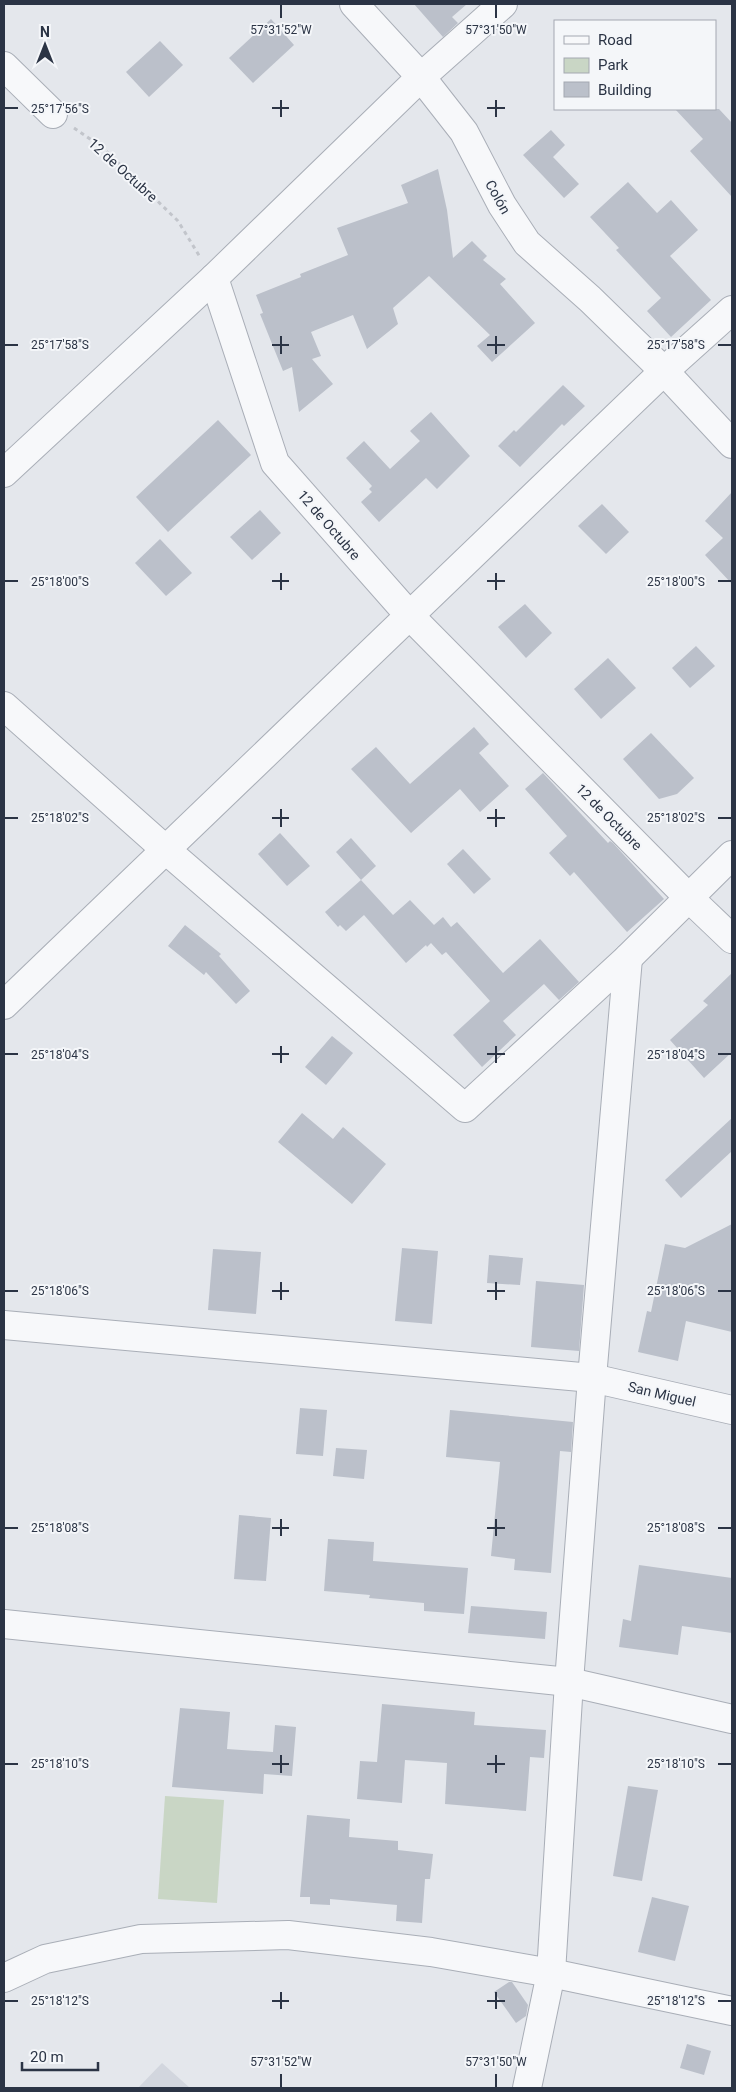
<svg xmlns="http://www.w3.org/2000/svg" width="736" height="2092" font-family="Roboto,sans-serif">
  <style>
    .built { fill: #d2d6de }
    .green { fill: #c9d6c5 }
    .building { fill: #bbc0ca }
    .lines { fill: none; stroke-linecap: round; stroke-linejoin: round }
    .minor-casing { stroke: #a9aeb7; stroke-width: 30 }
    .path { stroke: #c2c5cb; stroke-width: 3; stroke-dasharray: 4 4; stroke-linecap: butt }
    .minor { stroke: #f7f8fa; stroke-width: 28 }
    .ticks { fill: none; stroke: #2b3445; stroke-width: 2 }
    .labels { text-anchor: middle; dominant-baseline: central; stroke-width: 4; stroke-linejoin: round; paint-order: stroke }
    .street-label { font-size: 14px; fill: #2b3445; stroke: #f4f6f9 }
    .ticks-label { font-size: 12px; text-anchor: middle; fill: #2b3445; stroke: #f4f6f9; stroke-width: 4; stroke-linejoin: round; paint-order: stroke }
  </style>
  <rect width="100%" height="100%" fill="#e4e7ec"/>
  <!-- built -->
  <polygon class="built" points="162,2063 190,2088 138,2088"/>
  <!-- green -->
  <polygon class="green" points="165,1796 224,1800 217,1903 158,1899"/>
  <!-- building -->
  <g class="building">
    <polygon points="414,4 467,4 452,17 458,23 443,37"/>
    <polygon points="271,19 294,45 253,83 229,58"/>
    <polygon points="160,41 183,65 149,97 126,72"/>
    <polygon points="675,109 719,109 732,123 732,197 690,151 703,139"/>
    <polygon points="551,130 565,145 553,157 579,184 564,198 523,155"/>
    <polygon points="438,169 447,210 453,258 472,241 487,256 483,260 506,279 500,284 535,323 492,362 477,346 490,335 429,276 393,308 398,324 367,349 353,315 311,332 321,356 312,359 333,384 299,412 292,367 283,371 260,314 263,313 256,295 301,277 300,274 348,255 337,228 408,203 401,185"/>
    <polygon points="628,182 657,213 671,200 698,230 670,256 711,300 671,337 647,311 661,298 616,250 619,248 590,217"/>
    <polygon points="563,385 585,406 564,426 562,424 520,467 498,446 514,430 516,432"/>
    <polygon points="431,412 470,456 437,489 426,478 379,522 361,502 372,492 369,489 372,486 346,458 364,441 390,469 420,441 410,431"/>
    <polygon points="218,420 251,455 168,532 136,497"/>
    <polygon points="732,492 732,584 705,555 723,538 705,521"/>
    <polygon points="602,504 629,532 606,554 578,526"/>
    <polygon points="260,510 281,533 252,560 230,537"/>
    <polygon points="160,539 192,573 166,596 135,563"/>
    <polygon points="525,604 552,633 526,658 498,627"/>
    <polygon points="696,646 715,666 690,688 672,668"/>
    <polygon points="608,658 636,688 601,719 574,689"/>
    <polygon points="474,727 489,744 479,753 509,786 480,812 460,789 411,833 351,769 376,747 410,784"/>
    <polygon points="651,733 694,778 677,794 659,799 623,759"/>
    <polygon points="543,773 608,843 610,841 613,843 664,899 627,932 574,872 570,876 549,853 567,836 525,789"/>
    <polygon points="280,833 310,866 287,886 258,854"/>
    <polygon points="351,838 376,866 361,880 336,852"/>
    <polygon points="463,849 491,879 474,894 447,864"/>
    <polygon points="361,880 393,915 410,900 434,925 443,917 451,927 457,922 503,973 540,939 579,982 559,1000 544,984 503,1021 516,1035 482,1067 453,1035 490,1001 446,952 442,955 431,943 427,947 426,945 406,963 364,915 346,931 340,925 338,927 325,912"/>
    <polygon points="185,925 221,954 219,956 250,991 236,1004 206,972 204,975 168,946"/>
    <polygon points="732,973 732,1052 704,1078 670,1040 708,1005 703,1001"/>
    <polygon points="332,1036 353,1053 326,1085 305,1067"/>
    <polygon points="302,1113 333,1139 343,1127 386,1164 352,1204 278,1142"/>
    <polygon points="732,1118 732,1151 681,1198 665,1180"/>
    <polygon points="732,1224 732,1332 686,1321 678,1361 638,1352 647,1311 651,1312 665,1244 685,1248"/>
    <polygon points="402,1248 438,1251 432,1324 395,1321"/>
    <polygon points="213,1249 261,1252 256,1314 208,1310"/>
    <polygon points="489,1255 523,1258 520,1285 487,1283"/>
    <polygon points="536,1281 584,1285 579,1351 531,1347"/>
    <polygon points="300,1408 327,1410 323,1456 296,1454"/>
    <polygon points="450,1410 573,1422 571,1452 560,1451 551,1573 514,1570 515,1559 491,1556 500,1462 446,1457"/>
    <polygon points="336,1448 367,1450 364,1479 333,1476"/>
    <polygon points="239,1515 271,1518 266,1581 234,1579"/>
    <polygon points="328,1539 374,1542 373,1561 468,1568 464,1614 424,1611 424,1603 369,1598 370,1595 324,1591"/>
    <polygon points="639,1565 732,1578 732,1633 682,1626 678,1655 619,1647 623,1619 631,1621"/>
    <polygon points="471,1606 547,1612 545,1639 468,1633"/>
    <polygon points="382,1704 475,1712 474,1725 546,1730 544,1758 530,1757 526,1811 445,1804 447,1763 405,1760 402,1803 357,1799 360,1761 377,1762"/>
    <polygon points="180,1708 230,1712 227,1749 273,1752 275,1725 296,1727 292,1776 264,1774 263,1794 172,1787"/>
    <polygon points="628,1786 658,1790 642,1881 613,1876"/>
    <polygon points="307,1815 350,1819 349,1837 398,1841 398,1850 433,1854 430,1879 425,1879 422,1923 396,1921 397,1905 330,1899 330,1905 310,1904 310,1897 300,1897"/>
    <polygon points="652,1897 689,1906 675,1961 638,1952"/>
    <polygon points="509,1982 512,1982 528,2005 526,2016 516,2023 494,1992"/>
    <polygon points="687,2044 711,2051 704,2075 680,2068"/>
  </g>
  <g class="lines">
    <!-- minor casing -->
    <g class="minor-casing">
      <g id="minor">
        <polyline points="354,4 421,77 464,132 502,205 527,243 590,299 664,371 732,444"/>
        <polyline points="4,66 53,114"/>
        <polyline points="214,278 275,463 410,616 689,898 732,939"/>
        <polyline points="4,473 214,278 421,77 503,4"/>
        <polyline points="4,706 166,850 465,1108 628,958 732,855"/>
        <polyline points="4,1005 664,371 732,310"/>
        <polyline points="4,1325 592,1378 732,1410"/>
        <polyline points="4,1624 569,1682 732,1719"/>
        <polyline points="4,1978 45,1959 141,1939 288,1935 431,1952 551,1973 732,2011"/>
        <polyline points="527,2088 551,1973 569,1682 592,1378 628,958"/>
      </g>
    </g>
    <!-- path -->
    <polyline class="path" points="74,128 103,148 178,221 200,257"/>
    <!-- minor -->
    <use href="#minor" class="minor"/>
  </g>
  <!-- ticks -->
  <path class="ticks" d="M 281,5 L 281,18M 496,5 L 496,18M 281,100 L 281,117M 496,100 L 496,117M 5,108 L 18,108M 272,108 L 289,108M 487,108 L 505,108M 281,336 L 281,354M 496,336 L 496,354M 5,345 L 18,345M 272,345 L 289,345M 487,345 L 505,345M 718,345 L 731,345M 281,573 L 281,590M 496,573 L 496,590M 5,581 L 18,581M 272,581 L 289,581M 487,581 L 505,581M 718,581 L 731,581M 281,809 L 281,827M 496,809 L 496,827M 5,818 L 18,818M 272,818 L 289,818M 487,818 L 505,818M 718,818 L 731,818M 281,1046 L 281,1063M 496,1046 L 496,1063M 5,1054 L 18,1054M 272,1054 L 289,1054M 487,1054 L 505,1054M 718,1054 L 731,1054M 281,1282 L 281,1300M 496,1282 L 496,1300M 5,1291 L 18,1291M 272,1291 L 289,1291M 487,1291 L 505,1291M 718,1291 L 731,1291M 281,1519 L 281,1536M 496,1519 L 496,1536M 5,1528 L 18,1528M 272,1528 L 289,1528M 487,1528 L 505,1528M 718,1528 L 731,1528M 281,1755 L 281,1773M 496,1755 L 496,1773M 5,1764 L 18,1764M 272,1764 L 289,1764M 487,1764 L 505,1764M 718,1764 L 731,1764M 281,1992 L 281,2009M 496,1992 L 496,2009M 5,2001 L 18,2001M 272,2001 L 289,2001M 487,2001 L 505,2001M 718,2001 L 731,2001M 281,2074 L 281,2087M 496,2074 L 496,2087"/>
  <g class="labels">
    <!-- street labels -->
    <g class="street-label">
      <text transform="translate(123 170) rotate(42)">12 de Octubre</text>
      <text transform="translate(498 197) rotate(61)">Colón</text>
      <text transform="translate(329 525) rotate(49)">12 de Octubre</text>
      <text transform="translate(609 817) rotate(45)">12 de Octubre</text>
      <text transform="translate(662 1394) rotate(13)">San Miguel</text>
    </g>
  </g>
  <g class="ticks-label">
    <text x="281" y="34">57°31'52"W</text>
    <text x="496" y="34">57°31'50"W</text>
    <text x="60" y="113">25°17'56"S</text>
    <text x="60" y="349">25°17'58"S</text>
    <text x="676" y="349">25°17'58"S</text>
    <text x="60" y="586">25°18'00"S</text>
    <text x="676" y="586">25°18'00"S</text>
    <text x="60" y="822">25°18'02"S</text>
    <text x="676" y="822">25°18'02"S</text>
    <text x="60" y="1059">25°18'04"S</text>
    <text x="676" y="1059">25°18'04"S</text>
    <text x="60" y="1295">25°18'06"S</text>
    <text x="676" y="1295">25°18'06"S</text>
    <text x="60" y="1532">25°18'08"S</text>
    <text x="676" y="1532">25°18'08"S</text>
    <text x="60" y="1768">25°18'10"S</text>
    <text x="676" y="1768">25°18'10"S</text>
    <text x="60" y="2005">25°18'12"S</text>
    <text x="676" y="2005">25°18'12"S</text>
    <text x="281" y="2066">57°31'52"W</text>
    <text x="496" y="2066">57°31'50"W</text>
  </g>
  <!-- border -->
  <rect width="736" height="2092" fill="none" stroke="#2b3445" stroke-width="10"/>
  <!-- legend -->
  <rect x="554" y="20" width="162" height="90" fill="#f4f6f9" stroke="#a4a8b1"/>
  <rect x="564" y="36" width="25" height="8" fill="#f7f8fa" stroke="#a4a8b1"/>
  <text x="598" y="45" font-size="15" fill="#2b3445">Road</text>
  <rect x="564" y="58" width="25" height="15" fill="#c9d6c5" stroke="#a4a8b1"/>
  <text x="598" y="70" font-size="15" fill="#2b3445">Park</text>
  <rect x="564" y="82" width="25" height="15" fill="#bbc0ca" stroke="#a4a8b1"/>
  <text x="598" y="95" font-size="15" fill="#2b3445">Building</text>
  <!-- north arrow -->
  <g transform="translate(45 45)" stroke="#f4f6f9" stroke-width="4" paint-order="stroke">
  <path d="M0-4L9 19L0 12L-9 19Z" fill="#2b3445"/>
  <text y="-8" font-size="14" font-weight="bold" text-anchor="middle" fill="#2b3445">N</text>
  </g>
  <!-- scale -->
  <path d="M22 2062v8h76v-8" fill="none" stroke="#2b3445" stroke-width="2.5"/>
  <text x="30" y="2062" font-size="15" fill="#2b3445" stroke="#f4f6f9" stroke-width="4" paint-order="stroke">20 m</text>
</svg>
